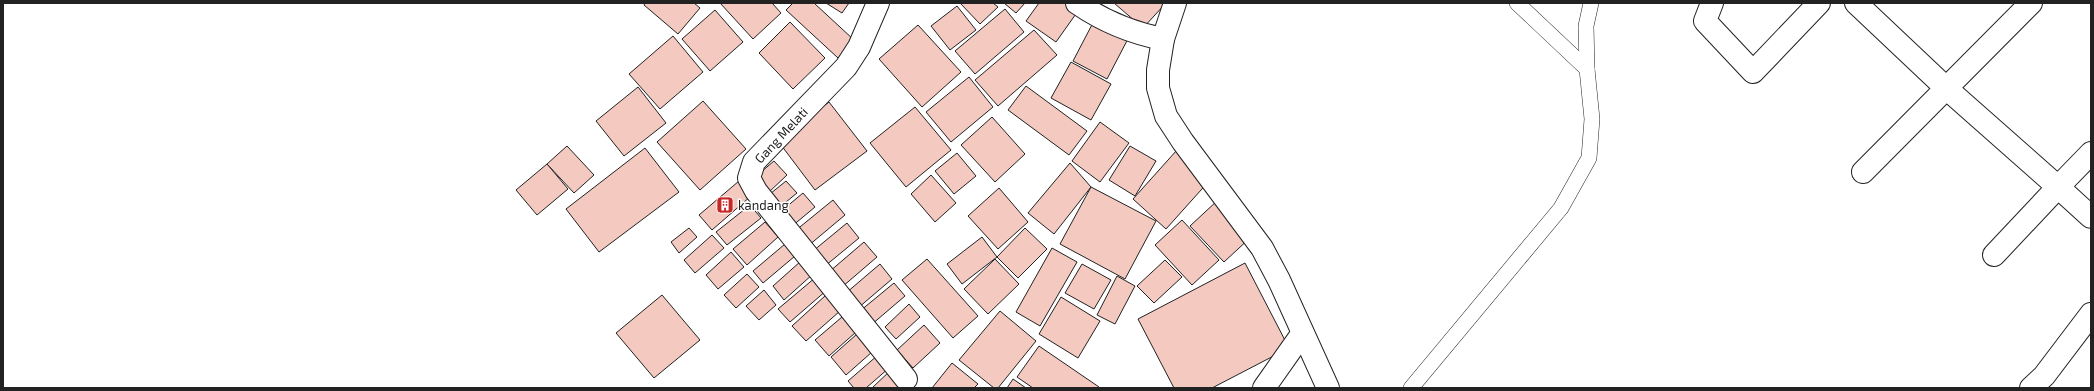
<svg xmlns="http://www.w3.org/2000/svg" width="2094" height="391" font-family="'Exo 2',sans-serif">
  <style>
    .building { fill: #f3c9c0; stroke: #222 }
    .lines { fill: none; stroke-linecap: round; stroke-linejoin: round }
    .lane-casing { stroke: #222; stroke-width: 16 }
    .street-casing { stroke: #222; stroke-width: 24 }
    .secondary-casing { stroke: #222; stroke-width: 24 }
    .lane { stroke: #fff; stroke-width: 15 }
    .street { stroke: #fff; stroke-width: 22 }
    .secondary { stroke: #fff; stroke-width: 22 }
    .labels { text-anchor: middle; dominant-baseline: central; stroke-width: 3; stroke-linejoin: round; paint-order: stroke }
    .street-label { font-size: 13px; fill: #222; stroke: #fff }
    .poi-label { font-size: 13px; fill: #222; stroke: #fff; text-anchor: start }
  </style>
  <rect width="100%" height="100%" fill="#fff"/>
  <!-- building -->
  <g class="building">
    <polygon points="645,3 694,3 700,8 678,34 644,5"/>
    <polygon points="720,3 772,3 781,13 753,39"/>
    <polygon points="793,3 814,3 854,40 838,58 786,10"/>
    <polygon points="826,3 849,3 842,13"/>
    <polygon points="960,3 993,3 998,7 980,24"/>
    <polygon points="1004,3 1025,3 1016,13"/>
    <polygon points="1039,3 1067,3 1078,11 1056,42 1026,21"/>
    <polygon points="1114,3 1166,3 1143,28"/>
    <polygon points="957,6 976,30 950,50 931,26"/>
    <polygon points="1005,9 1024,32 975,74 955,51"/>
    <polygon points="715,10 743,42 710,71 682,39"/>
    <polygon points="1096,17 1130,35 1107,79 1073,61"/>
    <polygon points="790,22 825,58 793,89 759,53"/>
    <polygon points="918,25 961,72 922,107 879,59"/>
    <polygon points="1034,30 1057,55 998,106 975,80"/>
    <polygon points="673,36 703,72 660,109 629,74"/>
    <polygon points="1071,62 1111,84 1091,120 1051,98"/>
    <polygon points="969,77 993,107 951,142 926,112"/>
    <polygon points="1026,86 1087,131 1069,155 1008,110"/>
    <polygon points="638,87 666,123 624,156 596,121"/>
    <polygon points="703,101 746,149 700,190 657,142"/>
    <polygon points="829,102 867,151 815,190 778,141"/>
    <polygon points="915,107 951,150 906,187 870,143"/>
    <polygon points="992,117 1025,154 995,182 961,145"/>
    <polygon points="1100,122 1129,143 1100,182 1072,161"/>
    <polygon points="567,146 594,175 574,193 547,164"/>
    <polygon points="1130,146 1156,161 1135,196 1109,180"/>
    <polygon points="645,148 679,192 599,252 566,209"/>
    <polygon points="1177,150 1210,180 1166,229 1133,199"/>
    <polygon points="957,153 976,176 954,194 935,171"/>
    <polygon points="774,161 787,175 768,193 754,178"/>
    <polygon points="1070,163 1091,187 1054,234 1028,213"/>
    <polygon points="547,164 568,189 537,215 516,190"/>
    <polygon points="931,175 956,203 935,222 911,194"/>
    <polygon points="739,181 751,196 712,230 699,215"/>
    <polygon points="786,181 797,193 775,211 765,198"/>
    <polygon points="1091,187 1156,221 1125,279 1060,244"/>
    <polygon points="999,188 1028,222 998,249 968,216"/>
    <polygon points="803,193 815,207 791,227 779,213"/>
    <polygon points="833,200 845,215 808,246 795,231"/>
    <polygon points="1218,200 1252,236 1224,262 1190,226"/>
    <polygon points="750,205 761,218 727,245 716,232"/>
    <polygon points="1182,220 1219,260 1192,285 1155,245"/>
    <polygon points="765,222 778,237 747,265 733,249"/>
    <polygon points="847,223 859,238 825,266 813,251"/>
    <polygon points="689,228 697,237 679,253 671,242"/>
    <polygon points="1025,228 1047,249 1018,278 997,257"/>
    <polygon points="712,235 724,248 695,273 684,260"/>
    <polygon points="982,237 997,257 962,284 947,264"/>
    <polygon points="864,242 877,257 842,287 829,272"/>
    <polygon points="785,244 795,256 763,283 753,271"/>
    <polygon points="1052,248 1077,262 1040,326 1016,312"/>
    <polygon points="731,252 744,267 718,289 706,275"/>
    <polygon points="927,259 978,316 953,338 902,280"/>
    <polygon points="995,259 1019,284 988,314 964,289"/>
    <polygon points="1165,260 1182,277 1154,303 1137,286"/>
    <polygon points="801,261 813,274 784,300 773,286"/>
    <polygon points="1245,263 1289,348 1212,388 1174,388 1138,319"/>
    <polygon points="880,264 892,279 858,308 846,293"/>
    <polygon points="1082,264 1111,280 1094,309 1065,293"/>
    <polygon points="747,274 759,287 736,308 724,295"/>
    <polygon points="1117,276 1135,286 1115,324 1097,315"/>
    <polygon points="816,277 827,290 790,322 778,309"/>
    <polygon points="894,283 905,296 871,325 860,311"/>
    <polygon points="764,290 776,305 759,320 746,306"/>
    <polygon points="662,295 700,340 654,378 616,333"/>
    <polygon points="826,295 840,311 806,341 792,326"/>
    <polygon points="1061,297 1100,321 1078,358 1039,334"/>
    <polygon points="909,304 920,317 896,339 885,327"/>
    <polygon points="1000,311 1036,341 998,388 994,388 959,360"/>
    <polygon points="842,317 856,332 829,356 815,340"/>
    <polygon points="924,325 940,343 913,368 897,350"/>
    <polygon points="857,334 872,352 846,375 831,357"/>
    <polygon points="1039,346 1099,387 1099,388 1033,388 1017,377"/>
    <polygon points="878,355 889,368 866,388 854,388 848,381"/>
    <polygon points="952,363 978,384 974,388 932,388"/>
    <polygon points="892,369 909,388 872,388"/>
    <polygon points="1013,379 1026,388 1007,388"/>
  </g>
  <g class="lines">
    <!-- lane casing -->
    <g class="lane-casing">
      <g id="lane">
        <polyline points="1517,3 1587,69"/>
        <polyline points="1411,388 1561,208 1589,158 1592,119 1587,69 1586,26 1591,3"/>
      </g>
    </g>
    <!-- street casing -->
    <g class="street-casing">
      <g id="street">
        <polyline points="878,3 859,47 846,67 754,162 749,178 756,191 906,379"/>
        <path d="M 1077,3 C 1103,21 1132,33 1163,39"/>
        <polyline points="1712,3 1705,21 1753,72 1819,3"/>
        <polyline points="1856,3 1946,88 2058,187 1994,255"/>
        <polyline points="2091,153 2058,187 2091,217"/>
        <polyline points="1863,172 2031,3"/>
        <polyline points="1264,388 1302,334"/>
        <polyline points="2031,388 2044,376 2091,314"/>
      </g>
    </g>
    <!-- secondary casing -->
    <g class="secondary-casing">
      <polyline id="secondary" points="1175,3 1163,39 1158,70 1158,88 1166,116 1183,142 1262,248 1279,280 1328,388"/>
    </g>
    <!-- lane -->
    <use href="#lane" class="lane"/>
    <!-- street -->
    <use href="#street" class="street"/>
    <!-- secondary -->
    <use href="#secondary" class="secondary"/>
  </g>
  <!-- icons -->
  <defs>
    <g id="building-square" transform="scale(0.9)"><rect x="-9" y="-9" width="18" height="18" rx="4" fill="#c62828" stroke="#fff"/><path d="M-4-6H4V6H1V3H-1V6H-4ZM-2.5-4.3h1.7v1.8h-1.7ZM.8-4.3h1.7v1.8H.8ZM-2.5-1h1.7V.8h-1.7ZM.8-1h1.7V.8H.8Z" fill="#fff"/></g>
  </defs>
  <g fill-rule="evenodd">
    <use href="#building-square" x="725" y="205"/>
  </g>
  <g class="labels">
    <!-- street labels -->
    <g class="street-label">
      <text transform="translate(781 135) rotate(-47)">Gang Melati</text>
    </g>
    <!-- poi labels -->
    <g class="poi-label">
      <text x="738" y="205">kandang</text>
    </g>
  </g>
  <!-- border -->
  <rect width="2094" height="391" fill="none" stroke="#222222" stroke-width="8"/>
</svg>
